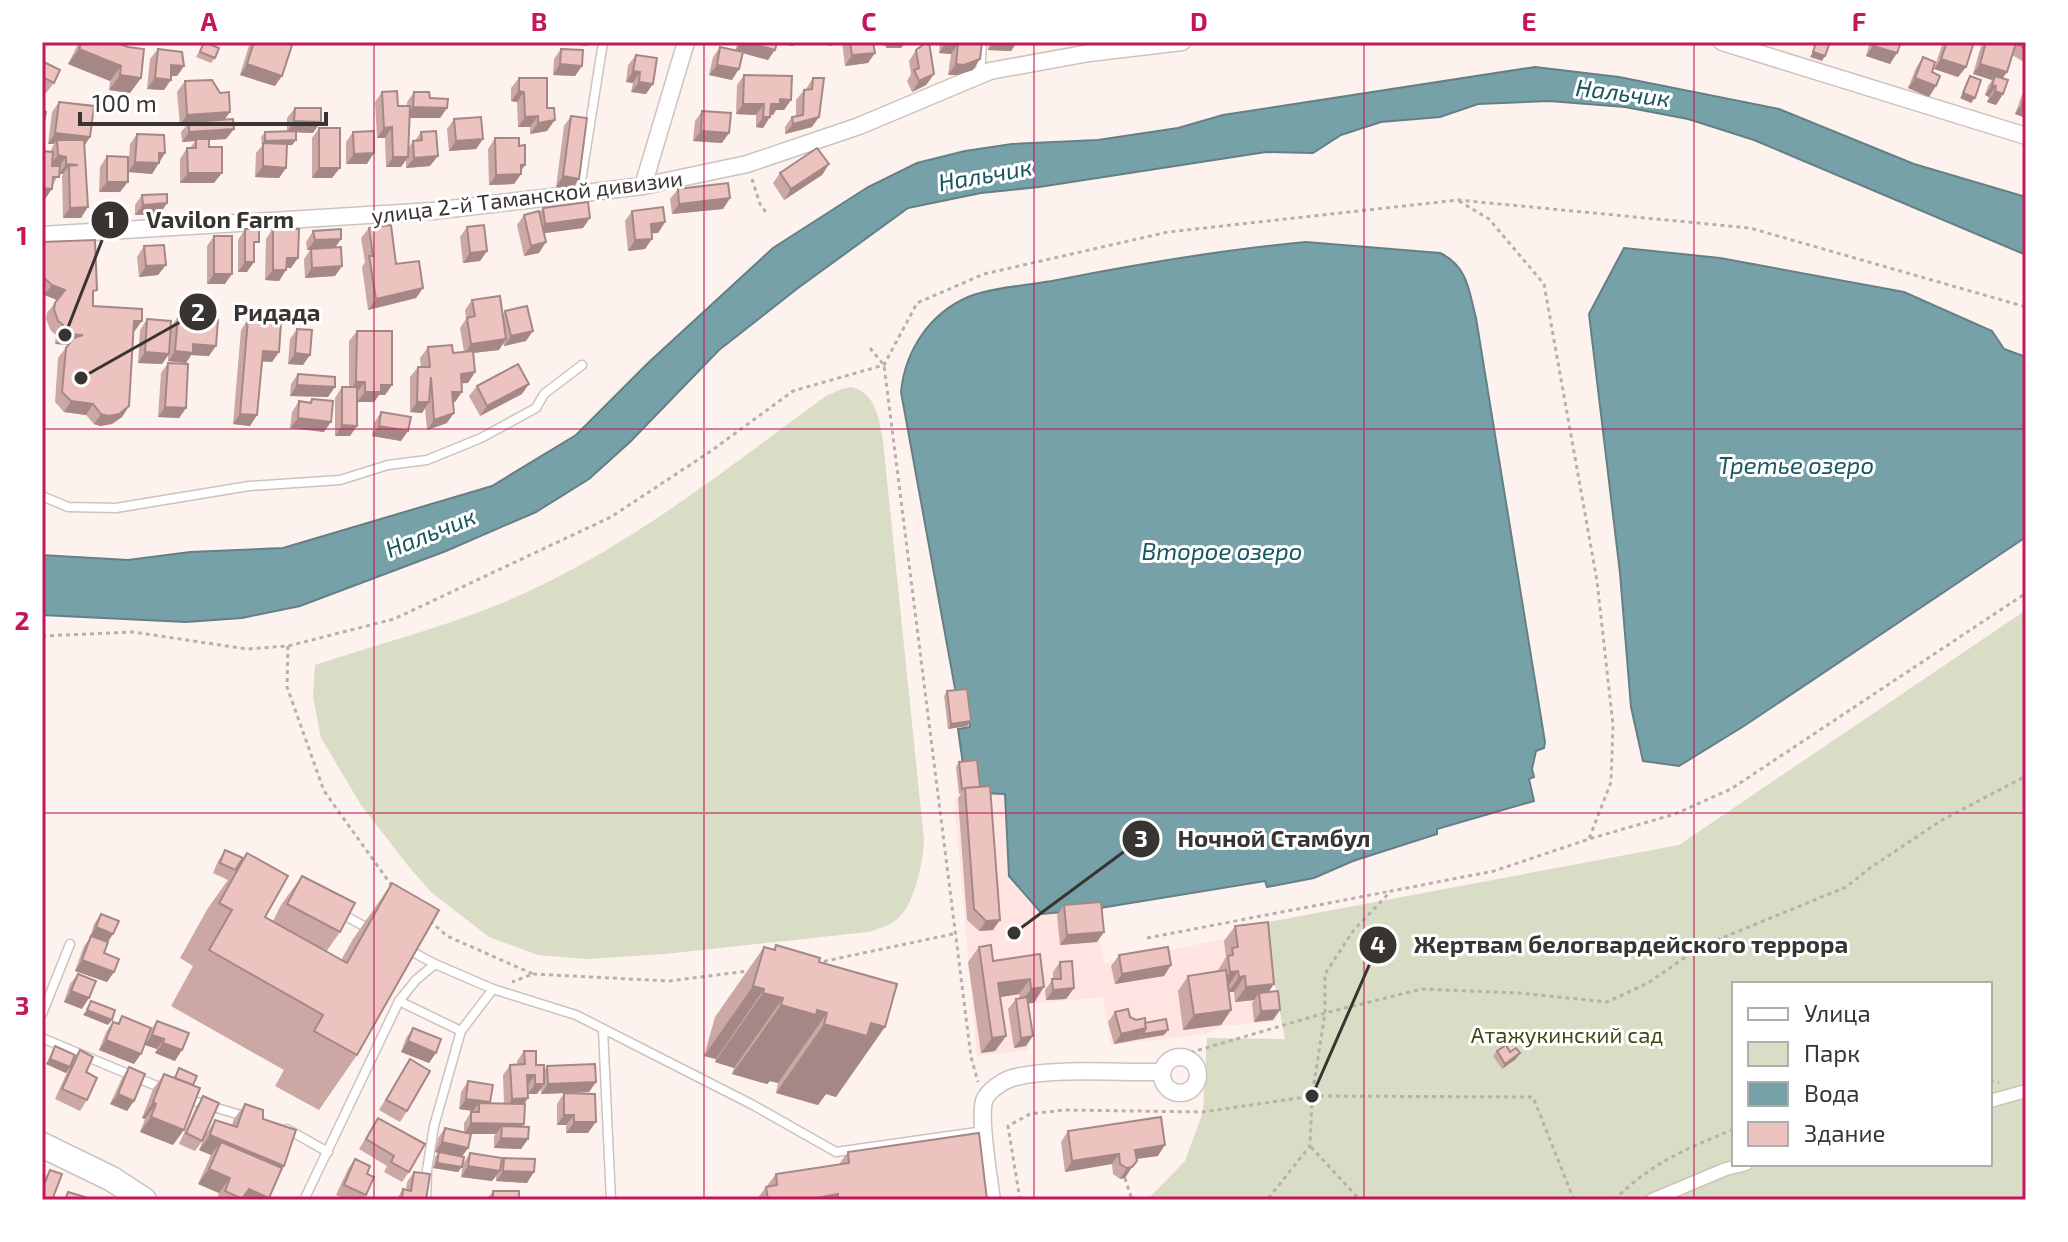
<svg xmlns="http://www.w3.org/2000/svg" width="2068" height="1242" font-family="'Exo 2',sans-serif">
  <style>
    .commercial { fill: #ffe4e1 }
    .green { fill: #d9ddc5; fill-rule: evenodd }
    .water { fill: #77a1a8; stroke: #648085; stroke-width: 2 }
    .lines { fill: none; stroke-linecap: round; stroke-linejoin: round }
    .service-casing { stroke: #cdc3be; stroke-width: 11 }
    .pedestrian-casing { stroke: #cdc3be; stroke-width: 15 }
    .minor-casing { stroke: #cdc3be; stroke-width: 19 }
    .secondary-casing { stroke: #cdc3be; stroke-width: 27 }
    .path { stroke: #b9b0ad; stroke-width: 3; stroke-dasharray: 4 4; stroke-linecap: butt }
    .service { stroke: #fff; stroke-width: 8 }
    .pedestrian { stroke: #fff; stroke-width: 12 }
    .minor { stroke: #fff; stroke-width: 16 }
    .secondary { stroke: #fff; stroke-width: 24 }
    .wall { fill: #cba8a4 }
    .shaded-wall { fill: #a58886 }
    .building { fill: #ecc3bf; stroke: #a58886; stroke-width: 2 }
    .grid { fill: none; stroke: #c2185b; stroke-width: 2; stroke-opacity: 0.55 }
    .labels { text-anchor: middle; dominant-baseline: central; stroke-width: 6; stroke-linejoin: round; paint-order: stroke }
    .street-label { font-size: 22px; fill: #383432; stroke: #fff }
    .park-label { font-size: 22px; fill: #42480f; stroke: #fff }
    .water-label { font-size: 24px; font-style: italic; fill: #19565e; stroke: #fff }
    .leader { fill: none; stroke: #383432; stroke-width: 3 }
    .callout-dot { fill: #383432; stroke: #fff; stroke-width: 3 }
    .mark-label { font-size: 24px; text-anchor: middle; font-weight: bold; fill: #fff }
    .callout-label { font-size: 24px; text-anchor: middle; font-weight: bold; fill: #383432; stroke: #fff; stroke-width: 6; stroke-linejoin: round; paint-order: stroke }
    .neatline { fill: none; stroke: #c2185b; stroke-width: 3 }
    .grid-label { font-size: 26px; text-anchor: middle; font-weight: bold; fill: #c2185b }
  </style>
  <rect width="100%" height="100%" fill="#fdf2ee"/>
  <!-- commercial -->
  <polygon class="commercial" points="1005,794 1009,879 1042,915 1095,910 1104,963 1259,932 1270,996 1274,995 1276,1021 1223,1026 1207,1034 1111,1045 1103,997 1023,1005 1029,1050 977,1056 954,797"/>
  <!-- green -->
  <g class="green">
    <path d="M 851,387 C 876,392 879,419 883,441 L 924,840 C 923,863 914,911 892,923 C 885,927 876,929 868,932 L 665,954 L 586,959 L 538,955 L 489,937 L 431,892 L 409,867 L 361,805 L 321,738 L 313,697 L 315,665 C 393,639 470,621 544,584 C 646,534 734,463 826,396 L 842,389 Z"/>
    <path d="M 2026,610 L 2026,1200 L 1138,1200 L 1149,1198 L 1185,1161 L 1203,1112 L 1207,1038 L 1285,1039 L 1263,923 L 1679,845 ZM 1734,984 L 1990,984 L 1990,1164 L 1734,1164 Z"/>
  </g>
  <!-- water -->
  <g class="water">
    <polygon points="1535,67 1619,77 1779,109 1914,164 2026,197 2026,255 1754,140 1688,119 1625,107 1549,101 1478,104 1440,117 1381,122 1341,135 1313,153 1266,152 1039,187 981,193 908,208 798,288 719,350 630,442 589,479 536,512 446,551 300,606 242,618 186,622 42,615 42,555 128,560 190,552 283,548 492,486 576,435 648,363 773,248 868,187 917,163 965,151 1012,144 1098,140 1178,128 1223,115"/>
    <path d="M 1306,242 L 1440,253 C 1468,266 1469,292 1476,318 L 1545,742 L 1544,748 L 1536,751 L 1532,769 L 1534,777 L 1529,779 L 1534,801 L 1437,829 L 1437,834 L 1353,861 L 1314,878 L 1267,887 L 1265,881 L 1094,909 L 1042,914 L 1009,876 L 1005,794 L 979,793 L 963,764 L 958,729 L 970,727 L 966,693 L 956,694 L 901,392 C 905,351 929,314 968,297 C 989,288 1029,285 1052,281 C 1137,264 1220,250 1306,242 Z"/>
    <polygon points="1624,248 1720,258 1904,292 1992,331 2004,349 2026,357 2026,537 1744,726 1679,766 1643,761 1631,707 1620,573 1589,314"/>
  </g>
  <g class="lines">
    <!-- service casing -->
    <g class="service-casing">
      <g id="service">
        <polyline points="980,75 982,42"/>
        <polyline points="579,194 603,42"/>
        <polyline points="42,496 68,507 116,508 249,486 340,480 388,465 427,460 481,438 536,408 544,394 582,365"/>
        <polyline points="340,913 371,930"/>
        <polyline points="407,949 435,964"/>
        <polyline points="399,1001 461,1031"/>
        <polyline points="42,1014 70,944"/>
        <polyline points="603,1030 611,1200"/>
        <polyline points="42,1038 164,1089"/>
        <polyline points="187,1099 247,1117"/>
        <polyline points="287,1129 328,1152"/>
        <polyline points="304,1200 399,1001 416,980 435,964 493,989 576,1015 753,1105 836,1152 984,1131"/>
        <polyline points="426,1200 427,1170 434,1126 461,1031 493,989"/>
      </g>
    </g>
    <!-- pedestrian casing -->
    <g class="pedestrian-casing">
      <g id="pedestrian">
        <polyline points="1990,1101 2026,1091"/>
        <polyline points="1652,1200 1726,1169 1746,1164"/>
      </g>
    </g>
    <!-- minor casing -->
    <g class="minor-casing">
      <g id="minor">
        <polyline points="1722,42 2026,136"/>
        <polyline points="643,186 686,42"/>
        <polyline points="42,235 433,211 643,186 747,164 859,126 990,71 1089,53 1182,42"/>
        <circle cx="1180" cy="1075" r="18"/>
        <path d="M 992,1200 C 989,1178 979,1120 984,1101 C 987,1091 1003,1081 1012,1078 C 1054,1067 1117,1073 1161,1072"/>
      </g>
    </g>
    <!-- secondary casing -->
    <g class="secondary-casing">
      <polyline id="secondary" points="42,1145 112,1179 144,1200"/>
    </g>
    <!-- path -->
    <g class="path">
      <polyline points="752,179 760,204 767,214"/>
      <polyline points="1459,201 1489,219 1544,284 1597,581 1613,725 1611,782 1589,839"/>
      <polyline points="870,348 884,365 971,1057 978,1082"/>
      <polyline points="42,636 133,632 247,649 288,646 394,619 611,517 711,451 793,391 884,365 917,303 984,274 1168,232 1458,200 1750,228 2026,307"/>
      <polyline points="288,646 287,687 324,791 392,886"/>
      <polyline points="430,921 447,936 533,974 512,982"/>
      <polyline points="1147,938 1391,891"/>
      <polyline points="816,963 953,934"/>
      <polyline points="533,974 669,981 749,971"/>
      <polyline points="1175,1057 1325,1013 1422,989 1519,993 1607,1002 1648,983 1700,947 1846,887 1870,868 1942,820 2026,776"/>
      <polyline points="1990,1081 1999,1083"/>
      <polyline points="1311,1147 1360,1200"/>
      <polyline points="1125,1178 1132,1200"/>
      <polyline points="1020,1200 1008,1126 1030,1114 1064,1110 1203,1112 1312,1096 1310,1146 1267,1200"/>
      <polyline points="1574,1200 1533,1097 1312,1096 1325,1013 1325,974 1353,931 1391,891 1494,871 1589,839 1675,814 1731,789 2026,593"/>
      <path d="M 1614,1200 C 1653,1162 1684,1150 1734,1129"/>
    </g>
    <!-- service -->
    <use href="#service" class="service"/>
    <!-- pedestrian -->
    <use href="#pedestrian" class="pedestrian"/>
    <!-- minor -->
    <use href="#minor" class="minor"/>
    <!-- secondary -->
    <use href="#secondary" class="secondary"/>
  </g>
  <!-- wall -->
  <g class="wall">
    <polygon points="79,42 115,42 141,78 130,93 109,90 110,81 68,64"/>
    <polygon points="204,42 215,58 211,63 196,57"/>
    <polygon points="250,42 293,42 275,86 240,75"/>
    <polygon points="738,42 796,42 793,46 777,43 768,60 743,53 732,80 709,75 713,57 720,47 735,50"/>
    <polygon points="842,42 873,42 868,63 845,66"/>
    <polygon points="883,42 906,42 901,48 886,48"/>
    <polygon points="940,42 982,42 973,70 957,75 948,75 951,54 939,53"/>
    <polygon points="989,42 1017,42 1011,51 988,50"/>
    <polygon points="1870,42 1901,42 1890,64 1866,56"/>
    <polygon points="1943,42 1974,42 1966,67 1958,77 1934,69"/>
    <polygon points="1984,42 2015,43 2026,42 2026,63 2012,55 2002,78 2003,94 1996,105 1987,102 1989,97 1985,95 1988,86 1992,80 1973,74 1981,46"/>
    <polygon points="158,49 184,66 177,76 171,76 164,90 147,89 150,59"/>
    <polygon points="561,49 582,66 575,76 553,75 554,59"/>
    <polygon points="916,50 934,74 926,85 912,92 907,81 911,74 909,61"/>
    <polygon points="636,55 646,94 631,92 633,83 626,82 628,65"/>
    <polygon points="1923,57 1932,72 1929,97 1908,88 1916,68"/>
    <polygon points="42,61 54,83 46,93 42,91"/>
    <polygon points="744,75 791,100 784,110 776,110 773,115 771,114 763,128 756,127 756,115 736,114 737,85"/>
    <polygon points="519,78 547,108 547,131 530,134 530,127 518,127 517,102 511,101 511,88"/>
    <polygon points="813,78 812,127 785,134 785,127 792,117 796,116 796,100 804,90 806,89"/>
    <polygon points="185,81 234,129 226,139 209,140 214,183 180,183 180,159 187,148 190,148 195,141 182,142 181,132 187,125 180,125 177,92"/>
    <polygon points="2026,84 2026,118 2015,114"/>
    <polygon points="382,92 398,106 407,106 407,102 414,92 430,98 447,108 440,118 409,118 409,147 413,141 415,141 421,132 430,166 406,168 406,160 401,167 386,167 385,138 377,138 375,102"/>
    <polygon points="59,102 85,145 81,218 63,218 62,176 63,174 59,174 45,199 42,199 42,151 50,152 54,144 48,144 52,112"/>
    <polygon points="295,108 313,133 296,132 296,140 292,145 287,145 286,168 279,178 255,177 256,153 262,146 261,137 265,132 287,131 287,118"/>
    <polygon points="702,111 722,143 693,141 695,121"/>
    <polygon points="571,116 572,189 556,187 564,126"/>
    <polygon points="454,119 483,139 476,149 449,151 447,129"/>
    <polygon points="319,128 332,178 312,178 312,138"/>
    <polygon points="353,132 367,164 346,164 346,142"/>
    <polygon points="137,134 165,153 152,174 128,172 130,144"/>
    <polygon points="495,138 521,170 521,174 514,184 489,185 488,149"/>
    <polygon points="107,156 120,192 99,192 100,167"/>
    <polygon points="829,164 822,175 784,200 773,183 780,173"/>
    <polygon points="678,189 730,198 723,209 672,214 670,199"/>
    <polygon points="142,195 167,203 160,214 135,215 135,205"/>
    <polygon points="543,208 583,228 544,233 539,253 524,256 517,225 524,215 539,213"/>
    <polygon points="632,211 665,222 658,233 652,233 645,249 628,251 625,221"/>
    <polygon points="467,227 487,251 480,261 463,263 460,237"/>
    <polygon points="273,228 291,268 286,268 286,270 279,281 265,280 266,239"/>
    <polygon points="369,228 396,264 423,288 416,298 368,310 362,267 365,262 361,238"/>
    <polygon points="245,229 254,249 247,272 238,272 238,240"/>
    <polygon points="313,231 341,239 335,247 342,266 335,276 305,278 304,259 310,250 307,250 306,242"/>
    <polygon points="214,236 225,284 207,284 207,246"/>
    <polygon points="42,242 93,296 93,306 134,332 129,406 122,417 112,424 100,426 94,424 86,415 64,412 55,402 58,358 68,345 55,344 56,335 51,331 46,319 47,313 57,300 42,293"/>
    <polygon points="144,246 158,275 139,277 137,257"/>
    <polygon points="472,300 502,315 505,311 526,341 504,346 503,343 499,350 473,353 475,372 468,383 462,383 455,402 453,402 447,423 427,430 425,407 422,413 410,412 410,377 418,367 421,367 420,358 428,347 453,353 464,352 460,328 466,319 465,310"/>
    <polygon points="178,317 209,356 191,355 186,363 168,361 168,355 162,364 138,363 140,330 147,319 171,327"/>
    <polygon points="248,319 279,352 272,362 262,361 257,415 250,426 233,424 241,330"/>
    <polygon points="297,329 303,365 288,364 290,339"/>
    <polygon points="357,331 392,385 385,395 379,395 374,402 357,402 350,436 335,436 335,398 342,387 349,387 349,341"/>
    <polygon points="168,363 186,408 179,418 158,417 161,373"/>
    <polygon points="298,374 328,397 290,396 291,384"/>
    <polygon points="477,386 522,394 480,416 469,396"/>
    <polygon points="312,399 324,432 290,428 292,412 299,401 309,402"/>
    <polygon points="381,412 401,441 372,436 374,423"/>
    <polygon points="947,691 971,721 967,726 948,729 944,696"/>
    <polygon points="959,762 980,787 993,930 979,931 967,920 958,798 961,794 959,794 956,767"/>
    <polygon points="225,850 243,858 265,917 273,921 281,905 302,876 340,932 326,952 341,960 353,939 392,883 357,1055 319,1110 275,1086 284,1070 171,1006 193,966 180,958 208,908 228,880 213,873 218,861"/>
    <polygon points="1064,905 1097,942 1060,945 1057,915"/>
    <polygon points="101,914 107,944 104,953 114,972 107,982 75,971 84,946 90,938 94,924"/>
    <polygon points="1235,926 1269,992 1273,1020 1254,1022 1252,1003 1254,1000 1235,1002 1234,992 1229,992 1231,1010 1221,1025 1183,1030 1178,991 1188,976 1217,972 1226,957 1224,941"/>
    <polygon points="776,945 819,962 897,984 836,1097 826,1094 818,1105 776,1093 778,1083 770,1081 767,1084 732,1074 734,1068 715,1062 716,1059 704,1056 715,1017 764,947 773,950"/>
    <polygon points="979,947 993,961 1040,954 1034,1003 1028,1003 1026,1046 1014,1048 1008,1009 1016,999 1020,998 1019,994 1000,997 1006,1036 995,1051 981,1053 968,962"/>
    <polygon points="1119,955 1171,965 1164,976 1115,984 1111,966"/>
    <polygon points="1060,962 1074,988 1066,999 1046,1000 1045,990 1053,979 1053,972"/>
    <polygon points="78,974 82,1009 64,1002 70,984"/>
    <polygon points="1115,1012 1136,1020 1168,1030 1164,1035 1114,1044 1108,1022"/>
    <polygon points="122,1016 150,1031 157,1021 175,1061 155,1053 157,1049 145,1045 134,1064 99,1050 106,1032 113,1022 117,1024"/>
    <polygon points="413,1028 429,1063 401,1052 406,1038"/>
    <polygon points="55,1046 73,1059 80,1050 86,1072 87,1100 80,1111 55,1099 68,1070 66,1073 46,1064"/>
    <polygon points="524,1051 536,1065 544,1071 547,1066 596,1082 589,1092 541,1094 541,1089 537,1094 528,1094 524,1104 523,1127 528,1139 521,1149 494,1148 494,1136 496,1134 470,1134 468,1148 462,1156 462,1167 458,1172 433,1168 435,1157 438,1153 435,1152 438,1138 445,1128 464,1132 464,1123 471,1112 473,1111 459,1109 461,1092 468,1081 489,1103 504,1104 503,1075 510,1065 517,1064 517,1061"/>
    <polygon points="1497,1051 1510,1052 1516,1059 1502,1069 1493,1056"/>
    <polygon points="410,1059 407,1111 400,1122 379,1110"/>
    <polygon points="129,1067 134,1101 127,1111 110,1104 122,1078"/>
    <polygon points="179,1068 173,1145 140,1132 145,1119 142,1118 153,1089 164,1074 174,1077"/>
    <polygon points="564,1093 588,1133 566,1133 566,1125 557,1125 557,1104"/>
    <polygon points="203,1096 206,1134 215,1120 232,1125 234,1119 245,1104 263,1119 281,1170 267,1200 217,1200 219,1193 198,1184 211,1155 199,1150 203,1140 195,1151 179,1144 196,1107"/>
    <polygon points="378,1118 409,1172 402,1182 384,1172 387,1166 359,1149"/>
    <polygon points="1068,1131 1158,1156 1136,1159 1125,1178 1120,1179 1113,1174 1112,1164 1065,1172 1061,1142"/>
    <polygon points="848,1152 987,1200 756,1200 776,1174 839,1164"/>
    <polygon points="470,1153 501,1162 504,1158 527,1183 496,1181 496,1176 492,1181 461,1177 463,1164"/>
    <polygon points="355,1159 367,1174 366,1195 362,1200 347,1200 336,1195 348,1169"/>
    <polygon points="50,1170 42,1200 42,1182"/>
    <polygon points="414,1172 426,1200 396,1200 403,1189 406,1190 407,1182"/>
    <polygon points="493,1191 519,1200 486,1200"/>
  </g>
  <!-- shaded-wall -->
  <g class="shaded-wall">
    <polygon points="556,42 590,42 587,46"/>
    <polygon points="741,42 746,42 775,50 768,60 735,51"/>
    <polygon points="774,42 796,42 793,46"/>
    <polygon points="812,42 835,42 832,46"/>
    <polygon points="890,42 906,42 901,48 886,48"/>
    <polygon points="946,42 958,44 951,54 939,53"/>
    <polygon points="994,42 1017,42 1011,51 988,50"/>
    <polygon points="1873,46 1897,53 1890,64 1866,56"/>
    <polygon points="79,49 121,66 110,81 68,64"/>
    <polygon points="1813,52 1825,56 1822,61 1810,57"/>
    <polygon points="875,53 868,63 845,66 852,55"/>
    <polygon points="980,59 973,70 957,75 948,75 956,64"/>
    <polygon points="1941,59 1966,67 1958,77 1934,69"/>
    <polygon points="247,64 282,76 275,86 240,75"/>
    <polygon points="560,64 582,66 575,76 553,75"/>
    <polygon points="1980,64 2007,72 2000,82 1995,76 1992,80 1973,74"/>
    <polygon points="171,65 184,66 177,76 164,76"/>
    <polygon points="717,65 739,69 732,80 709,75"/>
    <polygon points="633,71 640,72 633,83 626,82"/>
    <polygon points="934,74 926,85 912,92 919,81"/>
    <polygon points="120,75 141,78 130,93 109,90"/>
    <polygon points="155,78 171,80 164,90 147,89"/>
    <polygon points="1915,78 1936,86 1929,97 1908,88"/>
    <polygon points="639,82 653,84 646,94 631,92"/>
    <polygon points="1992,85 1996,86 1989,97 1985,95"/>
    <polygon points="519,91 524,92 517,102 511,101"/>
    <polygon points="1995,91 2003,94 1996,105 1987,102"/>
    <polygon points="1963,93 1975,98 1971,103 1960,98"/>
    <polygon points="780,99 791,100 784,110 776,110 773,115 764,114 771,104"/>
    <polygon points="743,104 764,104 756,115 736,114"/>
    <polygon points="2022,104 2026,105 2026,118 2015,114"/>
    <polygon points="413,107 447,108 440,118 406,118"/>
    <polygon points="230,112 223,122 189,122 187,125 180,125 187,115"/>
    <polygon points="538,116 530,127 518,127 525,117"/>
    <polygon points="763,117 770,117 763,128 756,127"/>
    <polygon points="819,117 812,127 785,134 793,124"/>
    <polygon points="555,120 547,131 530,134 538,123"/>
    <polygon points="294,121 321,122 313,133 287,132"/>
    <polygon points="392,127 385,138 377,138 384,128"/>
    <polygon points="234,129 226,139 196,141 196,139 195,141 182,142 189,132"/>
    <polygon points="701,131 729,133 722,143 693,141"/>
    <polygon points="55,133 90,137 83,148 57,140 54,144 48,144"/>
    <polygon points="483,139 476,149 449,151 456,141"/>
    <polygon points="296,140 292,145 263,146 263,143 261,146 265,141"/>
    <polygon points="159,153 165,153 152,174 128,172 135,162"/>
    <polygon points="374,153 367,164 346,164 354,154"/>
    <polygon points="58,155 66,157 59,167 50,165"/>
    <polygon points="438,156 430,166 406,168 414,158"/>
    <polygon points="393,157 408,157 401,167 386,167"/>
    <polygon points="66,164 78,165 69,166 63,174 59,174"/>
    <polygon points="829,164 822,175 784,200 791,189"/>
    <polygon points="521,165 525,165 519,174 521,174 514,184 489,185 496,175"/>
    <polygon points="263,166 286,168 279,178 255,177"/>
    <polygon points="319,168 340,168 332,178 312,178"/>
    <polygon points="188,173 222,173 214,183 180,183"/>
    <polygon points="563,176 579,179 572,189 556,187"/>
    <polygon points="107,182 128,182 120,192 99,192"/>
    <polygon points="42,188 52,189 45,199 42,199"/>
    <polygon points="730,198 723,209 672,214 679,204"/>
    <polygon points="167,203 160,214 135,215 143,205"/>
    <polygon points="88,207 81,218 63,218 70,208"/>
    <polygon points="590,218 583,228 538,234 545,224"/>
    <polygon points="665,222 658,233 643,234 651,224"/>
    <polygon points="341,239 334,249 307,250 315,240"/>
    <polygon points="652,239 645,249 628,251 635,240"/>
    <polygon points="546,242 539,253 524,256 531,246"/>
    <polygon points="487,251 480,261 463,263 470,253"/>
    <polygon points="287,258 298,258 291,268 279,268"/>
    <polygon points="245,262 254,262 247,272 238,272"/>
    <polygon points="166,265 158,275 139,277 146,266"/>
    <polygon points="342,266 335,276 305,278 312,268"/>
    <polygon points="273,270 286,270 279,281 265,280"/>
    <polygon points="214,274 232,274 225,284 207,284"/>
    <polygon points="52,285 65,290 57,300 44,295"/>
    <polygon points="423,288 416,298 368,310 376,299"/>
    <polygon points="134,321 142,321 134,332 127,331"/>
    <polygon points="533,331 526,341 504,346 511,336"/>
    <polygon points="63,334 83,335 76,345 55,344"/>
    <polygon points="506,339 499,350 464,354 471,344"/>
    <polygon points="193,344 216,346 209,356 191,355 186,363 168,361 175,351"/>
    <polygon points="263,351 279,352 272,362 256,361"/>
    <polygon points="145,352 169,354 162,364 138,363"/>
    <polygon points="295,353 310,355 303,365 288,364"/>
    <polygon points="475,372 468,383 454,384 461,374"/>
    <polygon points="356,382 365,382 357,392 349,392"/>
    <polygon points="529,384 522,394 480,416 487,406"/>
    <polygon points="297,385 335,387 328,397 290,396"/>
    <polygon points="381,385 392,385 385,395 379,395 374,402 357,402 365,392"/>
    <polygon points="452,392 462,392 455,402 445,403"/>
    <polygon points="71,401 93,404 86,415 64,412"/>
    <polygon points="417,402 429,402 422,413 410,412"/>
    <polygon points="129,406 122,417 112,424 100,426 94,424 101,414"/>
    <polygon points="165,407 186,408 179,418 158,417"/>
    <polygon points="454,413 447,423 427,430 434,420"/>
    <polygon points="240,414 257,415 250,426 233,424"/>
    <polygon points="298,418 331,422 324,432 290,428"/>
    <polygon points="342,425 357,426 350,436 335,436"/>
    <polygon points="379,426 408,431 401,441 372,436"/>
    <polygon points="971,721 967,726 948,729 951,724"/>
    <polygon points="1000,920 993,930 979,931 986,921"/>
    <polygon points="96,927 113,934 106,945 89,938"/>
    <polygon points="1104,932 1097,942 1060,945 1067,935"/>
    <polygon points="82,960 114,972 107,982 75,971"/>
    <polygon points="1171,965 1164,976 1115,984 1122,974"/>
    <polygon points="1238,971 1228,987 1219,987 1230,972"/>
    <polygon points="1245,976 1234,992 1228,992 1239,977"/>
    <polygon points="1030,979 1019,994 988,999 998,983"/>
    <polygon points="1274,984 1264,999 1259,993 1254,1000 1235,1002 1246,987"/>
    <polygon points="753,986 764,989 716,1059 704,1056"/>
    <polygon points="1044,987 1034,1003 1020,1004 1031,989"/>
    <polygon points="1074,988 1066,999 1046,1000 1053,990"/>
    <polygon points="71,991 89,998 82,1009 64,1002"/>
    <polygon points="763,993 783,998 734,1068 715,1062"/>
    <polygon points="781,1005 817,1010 827,1013 778,1083 770,1081 767,1084 732,1074"/>
    <polygon points="87,1010 112,1020 108,1025 83,1015"/>
    <polygon points="1231,1010 1221,1025 1183,1030 1194,1015"/>
    <polygon points="1280,1010 1273,1020 1254,1022 1261,1011"/>
    <polygon points="871,1023 885,1027 836,1097 826,1094 818,1105 776,1093 824,1024"/>
    <polygon points="1146,1028 1139,1039 1114,1044 1121,1034"/>
    <polygon points="1168,1030 1164,1035 1139,1039 1143,1034"/>
    <polygon points="152,1035 164,1039 157,1049 145,1045"/>
    <polygon points="1006,1036 995,1051 981,1053 992,1038"/>
    <polygon points="1033,1036 1026,1046 1014,1048 1021,1038"/>
    <polygon points="106,1040 141,1054 134,1064 99,1050"/>
    <polygon points="408,1041 436,1053 429,1063 401,1052"/>
    <polygon points="163,1043 182,1050 175,1061 155,1053"/>
    <polygon points="1520,1053 1516,1059 1502,1069 1505,1064"/>
    <polygon points="50,1059 70,1067 66,1073 46,1064"/>
    <polygon points="527,1075 535,1075 528,1085"/>
    <polygon points="596,1082 589,1092 541,1094 548,1084"/>
    <polygon points="535,1084 544,1084 537,1094 528,1094"/>
    <polygon points="118,1094 134,1101 127,1111 110,1104"/>
    <polygon points="528,1098 521,1109 505,1109 512,1099"/>
    <polygon points="466,1099 490,1102 483,1112 479,1103 473,1111 459,1109"/>
    <polygon points="153,1102 156,1104 145,1119 142,1118"/>
    <polygon points="564,1115 574,1115 566,1125 557,1125"/>
    <polygon points="151,1117 184,1130 173,1145 140,1132"/>
    <polygon points="574,1122 596,1122 588,1133 566,1133"/>
    <polygon points="471,1123 524,1124 517,1134 502,1126 496,1134 464,1134"/>
    <polygon points="210,1135 284,1166 273,1181 221,1142 211,1155 199,1150"/>
    <polygon points="501,1138 528,1139 521,1149 494,1148"/>
    <polygon points="442,1142 468,1148 461,1158 435,1152"/>
    <polygon points="1165,1145 1158,1156 1128,1160 1135,1150"/>
    <polygon points="1119,1154 1112,1164 1065,1172 1072,1161"/>
    <polygon points="437,1163 462,1167 458,1172 433,1168"/>
    <polygon points="468,1166 500,1171 492,1181 461,1177"/>
    <polygon points="1132,1167 1125,1178 1120,1179 1127,1168"/>
    <polygon points="209,1169 230,1178 219,1193 198,1184"/>
    <polygon points="503,1171 534,1172 527,1183 496,1181"/>
    <polygon points="249,1189 269,1198 267,1200 242,1200"/>
    <polygon points="838,1194 834,1200 814,1200 816,1198"/>
  </g>
  <!-- building -->
  <g class="building">
    <polygon points="82,42 115,42 128,47 144,49 141,78 120,75 121,66 79,49"/>
    <polygon points="204,42 219,48 215,58 200,52"/>
    <polygon points="254,42 293,42 282,76 247,64"/>
    <polygon points="746,42 777,42 775,50"/>
    <polygon points="850,42 873,42 875,53 852,55"/>
    <polygon points="927,42 929,42 934,74 919,81 914,70 919,68 916,50"/>
    <polygon points="946,42 982,42 980,59 964,65 956,64 958,44"/>
    <polygon points="1816,42 1830,42 1825,56 1813,52"/>
    <polygon points="1875,42 1901,42 1897,53 1873,46"/>
    <polygon points="1947,42 1974,42 1966,67 1941,59"/>
    <polygon points="1986,42 2012,42 2016,43 2007,72 1980,64"/>
    <polygon points="2017,42 2026,42 2026,49 2016,43"/>
    <polygon points="720,47 743,52 739,69 717,65"/>
    <polygon points="158,49 182,52 184,66 171,65 171,80 155,78"/>
    <polygon points="561,49 583,50 582,66 560,64"/>
    <polygon points="636,55 657,58 653,84 639,82 640,72 633,71"/>
    <polygon points="1923,57 1935,62 1932,72 1940,76 1936,86 1915,78"/>
    <polygon points="42,61 60,70 54,83 42,77"/>
    <polygon points="744,75 792,76 791,100 780,99 780,104 771,104 770,117 763,117 764,104 743,104"/>
    <polygon points="1970,76 1981,80 1975,98 1963,93"/>
    <polygon points="1995,76 2008,80 2003,94 1995,91 1996,86 1992,85"/>
    <polygon points="519,78 547,78 547,108 554,108 555,120 538,123 538,116 525,117 524,92 519,91"/>
    <polygon points="813,78 824,78 819,117 793,124 792,117 803,115 804,90 812,89"/>
    <polygon points="212,80 220,93 229,92 230,112 187,115 185,81"/>
    <polygon points="397,91 398,106 410,106 408,157 393,157 392,127 384,128 382,92"/>
    <polygon points="414,92 429,92 430,98 448,99 447,108 413,107"/>
    <polygon points="2026,93 2026,105 2022,104"/>
    <polygon points="59,102 94,106 90,137 55,133"/>
    <polygon points="295,108 321,108 321,122 294,121"/>
    <polygon points="42,111 46,112 42,131"/>
    <polygon points="702,111 731,113 729,133 701,131"/>
    <polygon points="571,116 587,118 579,179 563,176"/>
    <polygon points="481,117 483,139 456,141 454,119"/>
    <polygon points="233,119 234,129 189,132 189,122"/>
    <rect x="319" y="128" width="21" height="40"/>
    <polygon points="296,131 296,140 265,141 265,132"/>
    <polygon points="374,131 374,153 354,154 353,132"/>
    <polygon points="436,131 438,156 414,158 413,141 422,140 421,132"/>
    <polygon points="137,134 164,135 165,153 159,153 159,163 135,162"/>
    <polygon points="495,138 519,138 519,146 525,145 525,165 521,165 521,174 496,175"/>
    <polygon points="196,139 209,139 209,147 222,147 222,173 188,173 187,148 196,148"/>
    <polygon points="57,140 84,140 88,207 70,208 69,166 78,165 66,164 66,157 58,155"/>
    <polygon points="263,143 287,144 286,168 263,166"/>
    <polygon points="817,148 829,164 791,189 780,173"/>
    <polygon points="42,151 53,152 52,166 60,166 59,177 53,177 52,189 42,188"/>
    <polygon points="107,156 128,157 128,182 107,182"/>
    <polygon points="728,183 730,198 679,204 678,189"/>
    <polygon points="167,194 167,203 143,205 142,195"/>
    <polygon points="588,202 590,218 545,224 543,208"/>
    <polygon points="663,207 665,222 651,224 652,239 635,240 632,211"/>
    <polygon points="539,211 546,242 531,246 524,215"/>
    <polygon points="391,225 396,264 419,261 423,288 376,299 369,256 373,256 369,228"/>
    <polygon points="484,225 487,251 470,253 467,227"/>
    <polygon points="273,228 299,229 298,258 287,258 286,270 273,270"/>
    <polygon points="245,229 259,229 259,242 254,242 254,262 245,262"/>
    <polygon points="341,229 341,239 315,240 313,231"/>
    <rect x="214" y="236" width="18" height="38"/>
    <polygon points="95,240 97,290 93,291 93,306 142,309 142,321 134,321 129,406 119,414 108,416 101,414 93,404 71,401 62,392 66,348 74,338 83,335 63,334 63,325 58,321 54,309 55,303 65,290 52,285 42,276 42,242"/>
    <polygon points="164,245 166,265 146,266 144,246"/>
    <polygon points="341,247 342,266 312,268 311,249"/>
    <polygon points="500,296 506,339 471,344 467,318 475,316 472,300"/>
    <polygon points="527,306 533,331 511,336 505,311"/>
    <polygon points="178,317 218,320 216,346 193,344 193,353 175,351"/>
    <polygon points="147,319 171,321 169,354 145,352"/>
    <polygon points="248,319 281,322 279,352 263,351 257,415 240,414"/>
    <polygon points="297,329 312,330 310,355 295,353"/>
    <polygon points="357,331 392,331 392,385 381,385 381,392 365,392 365,382 356,382"/>
    <polygon points="452,345 453,353 473,351 475,372 461,374 462,392 452,392 454,413 434,420 431,377 429,402 417,402 418,367 430,367 428,347"/>
    <polygon points="168,363 188,364 186,408 165,407"/>
    <polygon points="518,364 529,384 487,406 477,386"/>
    <polygon points="298,374 335,377 335,387 297,385"/>
    <polygon points="342,387 357,387 357,426 342,425"/>
    <polygon points="312,399 333,401 331,422 298,418 299,401 311,403"/>
    <polygon points="381,412 411,417 408,431 379,426"/>
    <polygon points="967,689 971,721 951,724 947,691"/>
    <polygon points="977,760 980,787 962,789 959,762"/>
    <polygon points="990,786 1000,920 986,921 974,909 965,788"/>
    <polygon points="225,850 243,858 235,870 220,863"/>
    <polygon points="247,853 288,876 265,917 347,963 392,883 439,910 357,1055 314,1031 323,1015 209,950 232,910 219,903"/>
    <polygon points="302,876 355,903 340,932 287,904"/>
    <polygon points="1101,902 1104,932 1067,935 1064,905"/>
    <polygon points="101,914 119,921 113,934 96,927"/>
    <polygon points="1268,922 1274,984 1246,987 1245,976 1239,977 1238,971 1230,972 1228,956 1233,955 1232,948 1238,947 1235,926"/>
    <polygon points="91,936 108,942 104,953 119,959 114,972 82,960"/>
    <polygon points="776,945 820,958 819,962 897,984 885,1027 871,1023 867,1036 824,1024 827,1013 817,1010 816,1015 781,1005 783,998 763,993 764,989 753,986 764,947 775,950"/>
    <polygon points="991,945 993,961 1040,954 1044,987 1031,989 1030,979 998,983 1006,1036 992,1038 979,947"/>
    <polygon points="1168,947 1171,965 1122,974 1119,955"/>
    <polygon points="1072,961 1074,988 1053,990 1052,979 1061,979 1060,962"/>
    <polygon points="1226,970 1231,1010 1194,1015 1188,976"/>
    <polygon points="78,974 96,981 89,998 71,991"/>
    <polygon points="1278,991 1280,1010 1261,1011 1259,993"/>
    <polygon points="1027,997 1033,1036 1021,1038 1016,999"/>
    <polygon points="91,1001 115,1010 112,1020 87,1010"/>
    <polygon points="1128,1009 1130,1017 1136,1020 1145,1018 1146,1028 1121,1034 1115,1012"/>
    <polygon points="122,1016 151,1028 141,1054 106,1040 113,1022 119,1024"/>
    <polygon points="1166,1019 1168,1030 1143,1034 1146,1028 1145,1023"/>
    <polygon points="157,1021 189,1033 182,1050 163,1043 164,1039 152,1035"/>
    <polygon points="413,1028 441,1039 436,1053 408,1041"/>
    <polygon points="1506,1045 1510,1052 1516,1048 1520,1053 1505,1064 1497,1051"/>
    <polygon points="55,1046 75,1055 70,1067 50,1059"/>
    <polygon points="80,1050 93,1057 86,1072 97,1078 87,1100 62,1089"/>
    <polygon points="524,1051 536,1051 536,1065 544,1065 544,1084 535,1084 535,1075 527,1075 528,1098 512,1099 510,1065 525,1064"/>
    <polygon points="410,1059 430,1071 407,1111 386,1100"/>
    <polygon points="595,1064 596,1082 548,1084 547,1066"/>
    <polygon points="129,1067 145,1074 134,1101 118,1094"/>
    <polygon points="179,1068 197,1076 193,1085 175,1078"/>
    <polygon points="164,1074 200,1088 184,1130 151,1117 156,1104 153,1102"/>
    <polygon points="468,1081 493,1085 490,1102 466,1099"/>
    <polygon points="564,1093 595,1094 596,1122 574,1122 574,1115 564,1115"/>
    <polygon points="203,1096 219,1103 202,1141 186,1133"/>
    <polygon points="479,1103 525,1104 524,1124 471,1123 471,1112 479,1112"/>
    <polygon points="245,1104 263,1110 263,1119 296,1130 284,1166 210,1135 215,1120 237,1127"/>
    <polygon points="1161,1117 1165,1145 1135,1150 1137,1161 1132,1167 1127,1168 1120,1164 1119,1154 1072,1161 1068,1131"/>
    <polygon points="378,1118 425,1144 409,1172 391,1162 394,1156 366,1139"/>
    <polygon points="502,1126 529,1127 528,1139 501,1138"/>
    <polygon points="445,1128 471,1134 468,1148 442,1142"/>
    <polygon points="979,1133 987,1200 838,1200 838,1194 816,1198 816,1200 768,1200 766,1187 777,1185 776,1174 849,1163 848,1152"/>
    <polygon points="221,1142 282,1168 269,1198 249,1189 242,1199 225,1191 230,1178 209,1169"/>
    <polygon points="439,1152 464,1157 462,1167 437,1163"/>
    <polygon points="470,1153 502,1158 500,1171 468,1166"/>
    <polygon points="504,1158 535,1159 534,1172 503,1171"/>
    <polygon points="355,1159 370,1166 367,1174 374,1177 366,1195 344,1185"/>
    <polygon points="50,1170 62,1174 52,1200 42,1200 42,1190"/>
    <polygon points="414,1172 430,1174 426,1200 411,1200 402,1198 403,1189 411,1191"/>
    <rect x="493" y="1191" width="26" height="9"/>
    <polygon points="68,1192 85,1197 84,1200 65,1200"/>
  </g>
  <!-- grid -->
  <path class="grid" d="M 374,42 L 374,1200M 704,42 L 704,1200M 1034,42 L 1034,1200M 1364,42 L 1364,1200M 1694,42 L 1694,1200M 42,429 L 2026,429M 42,813 L 2026,813"/>
  <g class="labels">
    <!-- street labels -->
    <g class="street-label">
      <text transform="translate(527 196) rotate(-7)">улица 2-й Таманской дивизии</text>
    </g>
    <!-- park labels -->
    <g class="park-label">
      <text x="1567" y="1034">Атажукинский сад</text>
    </g>
    <!-- water labels -->
    <g class="water-label">
      <text transform="translate(1623 92) rotate(7)">Нальчик</text>
      <text transform="translate(985 174) rotate(-10)">Нальчик</text>
      <text x="1796" y="464">Третье озеро</text>
      <text transform="translate(430 532) rotate(-22)">Нальчик</text>
      <text x="1222" y="550">Второе озеро</text>
    </g>
  </g>
  <!-- callouts -->
  <path class="leader" d="M65 335L110 220M81 378L198 312M1014 933L1141 839M1312 1096L1378 945"/>
  <g class="callout-dot">
    <circle cx="65" cy="335" r="8"/>
    <circle cx="81" cy="378" r="8"/>
    <circle cx="1014" cy="933" r="8"/>
    <circle cx="1312" cy="1096" r="8"/>
    <circle cx="110" cy="220" r="20"/>
    <circle cx="198" cy="312" r="20"/>
    <circle cx="1141" cy="839" r="20"/>
    <circle cx="1378" cy="945" r="20"/>
  </g>
  <g class="mark-label">
    <text x="110" y="228">1</text>
    <text x="198" y="321">2</text>
    <text x="1141" y="847">3</text>
    <text x="1378" y="953">4</text>
  </g>
  <g class="callout-label">
    <text x="220" y="228">Vavilon Farm</text>
    <text x="277" y="321">Ридада</text>
    <text x="1274" y="847">Ночной Стамбул</text>
    <text x="1631" y="953">Жертвам белогвардейского террора</text>
  </g>
  <!-- border -->
  <rect width="2068" height="1242" fill="none" stroke="#ffffff" stroke-width="88"/>
  <!-- legend -->
  <rect x="1732" y="982" width="260" height="184" fill="#ffffff" stroke="#afaead" stroke-width="2"/>
  <rect x="1748" y="1008" width="40" height="12" fill="#ffffff" stroke="#afaead" stroke-width="2"/>
  <text x="1804" y="1022" font-size="24" fill="#383432">Улица</text>
  <rect x="1748" y="1042" width="40" height="24" fill="#d9ddc5" stroke="#afaead" stroke-width="2"/>
  <text x="1804" y="1062" font-size="24" fill="#383432">Парк</text>
  <rect x="1748" y="1082" width="40" height="24" fill="#77a1a8" stroke="#afaead" stroke-width="2"/>
  <text x="1804" y="1102" font-size="24" fill="#383432">Вода</text>
  <rect x="1748" y="1122" width="40" height="24" fill="#ecc3bf" stroke="#afaead" stroke-width="2"/>
  <text x="1804" y="1142" font-size="24" fill="#383432">Здание</text>
  <!-- scale -->
  <path d="M80 112v12h246v-12" fill="none" stroke="#383432" stroke-width="4"/>
  <text x="92" y="112" font-size="24" fill="#383432" stroke="#ffffff" stroke-width="6" paint-order="stroke">100 m</text>
  <rect x="44" y="44" width="1980" height="1154" class="neatline"/>
  <g class="grid-label">
    <text x="209" y="31">A</text>
    <text x="539" y="31">B</text>
    <text x="869" y="31">C</text>
    <text x="1199" y="31">D</text>
    <text x="1529" y="31">E</text>
    <text x="1859" y="31">F</text>
    <text x="22" y="245">1</text>
    <text x="22" y="630">2</text>
    <text x="22" y="1015">3</text>
  </g>
</svg>
